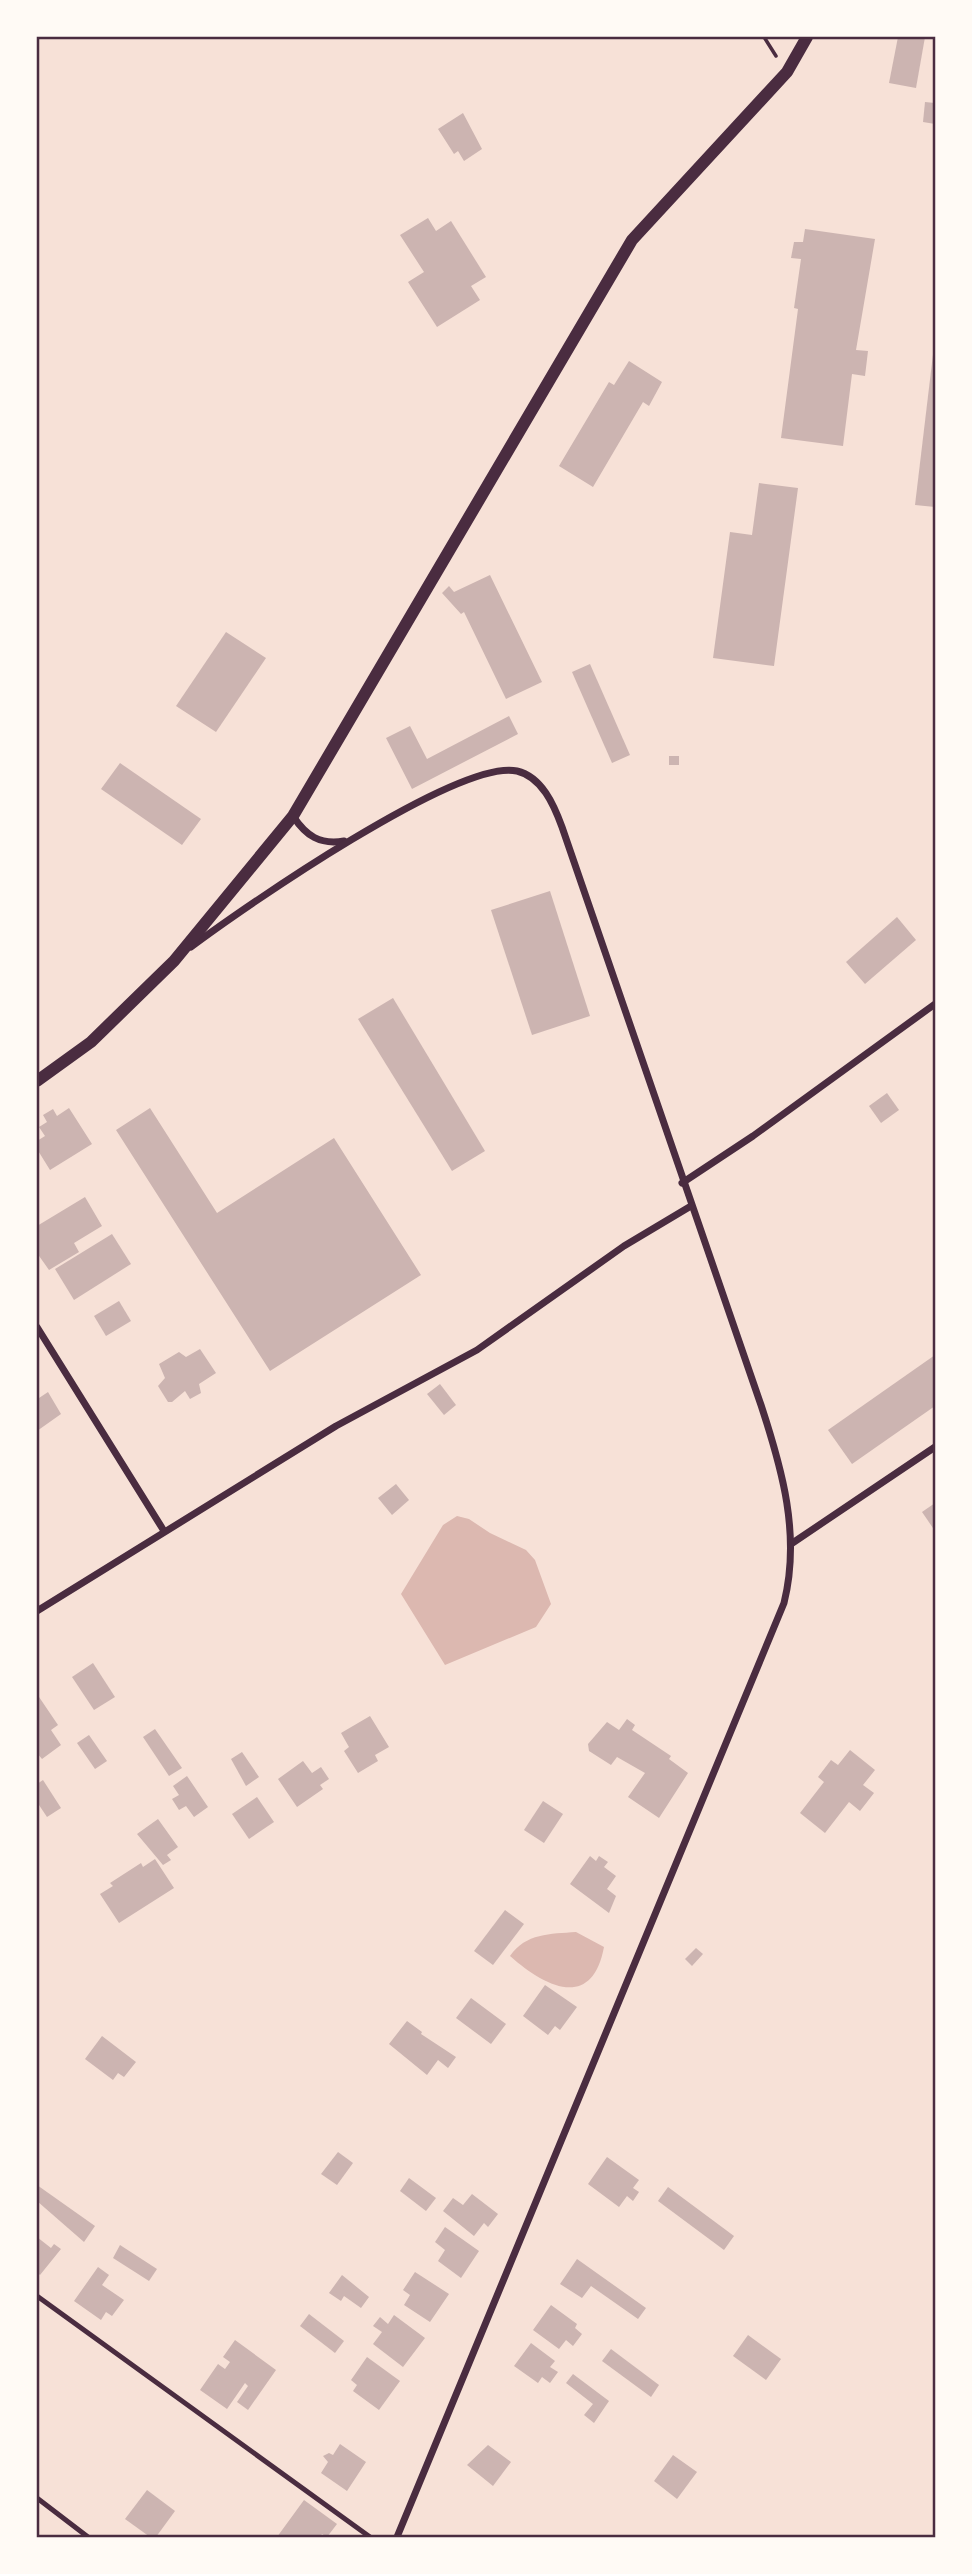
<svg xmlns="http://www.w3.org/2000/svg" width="972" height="2574" font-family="Montserrat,sans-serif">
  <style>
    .water { fill: #dcb8b0 }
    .building { fill: #ccb4b1 }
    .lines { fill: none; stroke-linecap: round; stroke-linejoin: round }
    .path { stroke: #4a2c40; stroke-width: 3.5 }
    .service { stroke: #4a2c40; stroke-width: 5 }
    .minor { stroke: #4a2c40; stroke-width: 7 }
    .tertiary { stroke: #4a2c40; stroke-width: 12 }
    .neatline { fill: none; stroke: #4a2c40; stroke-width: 2.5 }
  </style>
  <rect width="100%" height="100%" fill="#f7e1d7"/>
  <!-- water -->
  <g class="water">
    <polygon points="457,1516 469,1519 490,1533 526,1550 535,1560 551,1604 536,1627 445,1665 401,1594 443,1525"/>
    <path d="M 576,1932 L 604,1947 C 592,2011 545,1987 510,1956 C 526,1933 550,1934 576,1932 Z"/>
  </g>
  <!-- building -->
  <g class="building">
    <polygon points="898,37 925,37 916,88 889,83"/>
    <polygon points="925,102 935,103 935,124 923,122"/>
    <polygon points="463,113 482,149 464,161 458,151 454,154 438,129"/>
    <polygon points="428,218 436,231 451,221 486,277 471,286 480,300 437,327 408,282 424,272 400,235"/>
    <polygon points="805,229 875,239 856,350 868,351 865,376 852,374 843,446 781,438 798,309 794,308 801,259 791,258 794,242 803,242"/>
    <polygon points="934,346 935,346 935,507 915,505"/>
    <polygon points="629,361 662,382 649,406 643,402 593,487 559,466 609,382 614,385"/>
    <polygon points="759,483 798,488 774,666 713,658 730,532 752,535"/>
    <polygon points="490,575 542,682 506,699 464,612 461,614 442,593 449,586 454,592"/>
    <polygon points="226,632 266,658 216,732 176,706"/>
    <polygon points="590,664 630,755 612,763 572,672"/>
    <polygon points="509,716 518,734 412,789 386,738 410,726 427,759"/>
    <rect x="669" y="756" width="10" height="9"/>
    <polygon points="120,763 201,819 182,845 101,789"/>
    <polygon points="550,891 590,1016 532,1035 491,910"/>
    <polygon points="897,917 916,940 865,984 846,962"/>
    <polygon points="393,998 485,1151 452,1171 358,1019"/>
    <polygon points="887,1093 899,1110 881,1123 869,1106"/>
    <polygon points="69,1108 92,1144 50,1170 37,1149 37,1141 45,1136 39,1127 47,1122 43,1115 53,1109 57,1116"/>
    <polygon points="150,1108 217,1213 334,1138 421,1275 270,1371 116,1130"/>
    <polygon points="85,1197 102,1226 74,1243 79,1252 49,1270 37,1253 37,1226"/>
    <polygon points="112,1234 131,1264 74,1300 55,1269"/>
    <polygon points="119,1301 131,1321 106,1336 94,1316"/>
    <polygon points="200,1349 216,1373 199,1384 201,1393 190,1399 185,1391 172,1402 168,1402 158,1386 165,1378 159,1364 179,1352 186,1357"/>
    <polygon points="935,1355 935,1406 852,1464 828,1430"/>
    <polygon points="440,1384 456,1405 444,1415 427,1394"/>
    <polygon points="48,1392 61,1414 37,1431 37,1396 39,1398"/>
    <polygon points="396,1484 409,1500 392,1515 378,1498"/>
    <polygon points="935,1503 935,1531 922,1512"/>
    <polygon points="93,1663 115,1697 94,1710 72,1677"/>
    <polygon points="37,1694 58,1725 51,1730 61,1745 42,1759 37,1753"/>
    <polygon points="370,1716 389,1747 375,1755 378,1761 358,1773 344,1751 349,1747 341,1733"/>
    <polygon points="627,1719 635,1725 632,1730 671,1756 669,1759 688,1773 659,1818 628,1797 645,1773 617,1757 611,1765 589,1751 588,1744 607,1722 619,1730"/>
    <polygon points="155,1729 182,1768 169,1776 143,1737"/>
    <polygon points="89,1735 107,1761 95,1769 77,1743"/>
    <polygon points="850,1750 875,1770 863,1785 874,1793 860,1811 849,1802 825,1833 800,1813 824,1782 818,1777 831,1760 838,1765"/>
    <polygon points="242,1752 259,1777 246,1786 231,1759"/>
    <polygon points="303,1761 312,1773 321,1767 329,1779 320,1785 323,1789 297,1807 278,1779"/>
    <polygon points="187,1776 208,1807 194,1817 186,1806 179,1810 172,1799 179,1795 173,1786"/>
    <polygon points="43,1780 61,1808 47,1817 37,1802 37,1784"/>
    <polygon points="257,1797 274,1822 249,1839 232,1814"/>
    <polygon points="543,1801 563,1814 544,1843 524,1830"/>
    <polygon points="158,1819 178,1847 167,1855 171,1860 163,1865 137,1834"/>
    <polygon points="590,1856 596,1861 599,1856 608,1862 604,1867 616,1876 607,1889 616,1896 609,1913 570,1884"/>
    <polygon points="155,1859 174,1888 119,1923 100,1894 113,1886 110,1883 141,1863 143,1867"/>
    <polygon points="505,1910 524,1924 493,1965 474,1951"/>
    <polygon points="696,1948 703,1954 692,1966 685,1959"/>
    <polygon points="545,1985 577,2007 560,2030 555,2026 548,2035 523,2016"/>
    <polygon points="471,1998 506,2024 491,2044 456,2018"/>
    <polygon points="407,2021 422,2032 421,2034 456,2057 448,2068 438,2060 427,2075 389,2044"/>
    <polygon points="102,2036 136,2062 124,2077 118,2073 113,2080 85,2059"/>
    <polygon points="338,2152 353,2163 337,2185 321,2174"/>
    <polygon points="607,2157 639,2180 633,2188 639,2192 633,2201 627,2196 619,2207 588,2184"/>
    <polygon points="409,2178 436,2198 426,2211 400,2191"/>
    <polygon points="37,2185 95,2226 84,2242 37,2201"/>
    <polygon points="668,2187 734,2236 724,2250 658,2201"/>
    <polygon points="472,2194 498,2214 488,2227 484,2223 474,2236 443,2211 453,2198 463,2205"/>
    <polygon points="445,2227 479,2251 461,2278 438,2261 445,2250 435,2242"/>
    <polygon points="37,2237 51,2248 54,2244 61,2249 40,2275 37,2272"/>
    <polygon points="120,2245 157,2269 149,2281 113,2258"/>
    <polygon points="577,2259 646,2308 638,2319 591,2286 582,2298 560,2284"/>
    <polygon points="98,2267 109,2275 102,2285 124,2300 112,2316 106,2312 101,2320 74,2301"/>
    <polygon points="415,2272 449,2294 430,2322 404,2305 410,2295 403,2290"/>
    <polygon points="342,2275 369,2297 361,2308 344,2296 341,2301 329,2293"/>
    <polygon points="551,2305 577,2324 575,2328 582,2334 573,2346 566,2340 559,2349 533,2330"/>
    <polygon points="309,2314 344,2341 335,2353 300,2326"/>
    <polygon points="394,2315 425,2338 403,2367 373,2344 382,2332 373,2326 380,2317 388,2324"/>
    <polygon points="748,2335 781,2359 766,2380 733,2356"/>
    <polygon points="235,2340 276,2370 248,2410 237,2402 248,2386 245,2383 227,2409 200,2390 218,2364 225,2369 230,2362 223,2357"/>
    <polygon points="531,2343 555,2361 550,2367 558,2372 550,2383 542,2377 538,2383 514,2366"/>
    <polygon points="611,2349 659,2385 651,2397 602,2361"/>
    <polygon points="367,2357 400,2381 379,2410 353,2391 357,2385 351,2380"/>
    <polygon points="573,2374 609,2401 594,2423 584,2415 593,2404 566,2383"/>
    <polygon points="340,2444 366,2462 347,2491 321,2473 328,2462 323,2456 329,2453 333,2455"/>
    <polygon points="488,2445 511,2462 493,2486 467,2465"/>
    <polygon points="673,2455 697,2472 677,2499 654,2481"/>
    <polygon points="147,2490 175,2511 156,2537 150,2537 125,2519"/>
    <polygon points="304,2500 337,2524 327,2537 322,2534 320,2537 277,2537"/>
  </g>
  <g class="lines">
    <!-- path -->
    <polyline class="path" points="764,37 776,56"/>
    <!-- service -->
    <g class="service">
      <polyline points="37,2296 370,2537"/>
      <polyline points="37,2498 88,2537"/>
    </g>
    <!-- minor -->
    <g class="minor">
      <path d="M 293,816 C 306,836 320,845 344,841"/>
      <path d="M 191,947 C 243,908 459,758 517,771 C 542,777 554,805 562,827 L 761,1405 C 782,1469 801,1535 784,1603 L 397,2537"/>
      <polyline points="682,1183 753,1136 935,1004"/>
      <polyline points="37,1327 164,1531"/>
      <polyline points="791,1544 935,1447"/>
      <polyline points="37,1611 336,1426 477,1350 624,1246 691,1206"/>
    </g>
    <!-- tertiary -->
    <polyline class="tertiary" points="37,1081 91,1042 174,961 293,816 632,240 787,72 807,37"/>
  </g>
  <!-- border -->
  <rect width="972" height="2574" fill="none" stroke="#fffaf5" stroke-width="77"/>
  <rect x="38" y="38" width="896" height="2498" class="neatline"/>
</svg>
